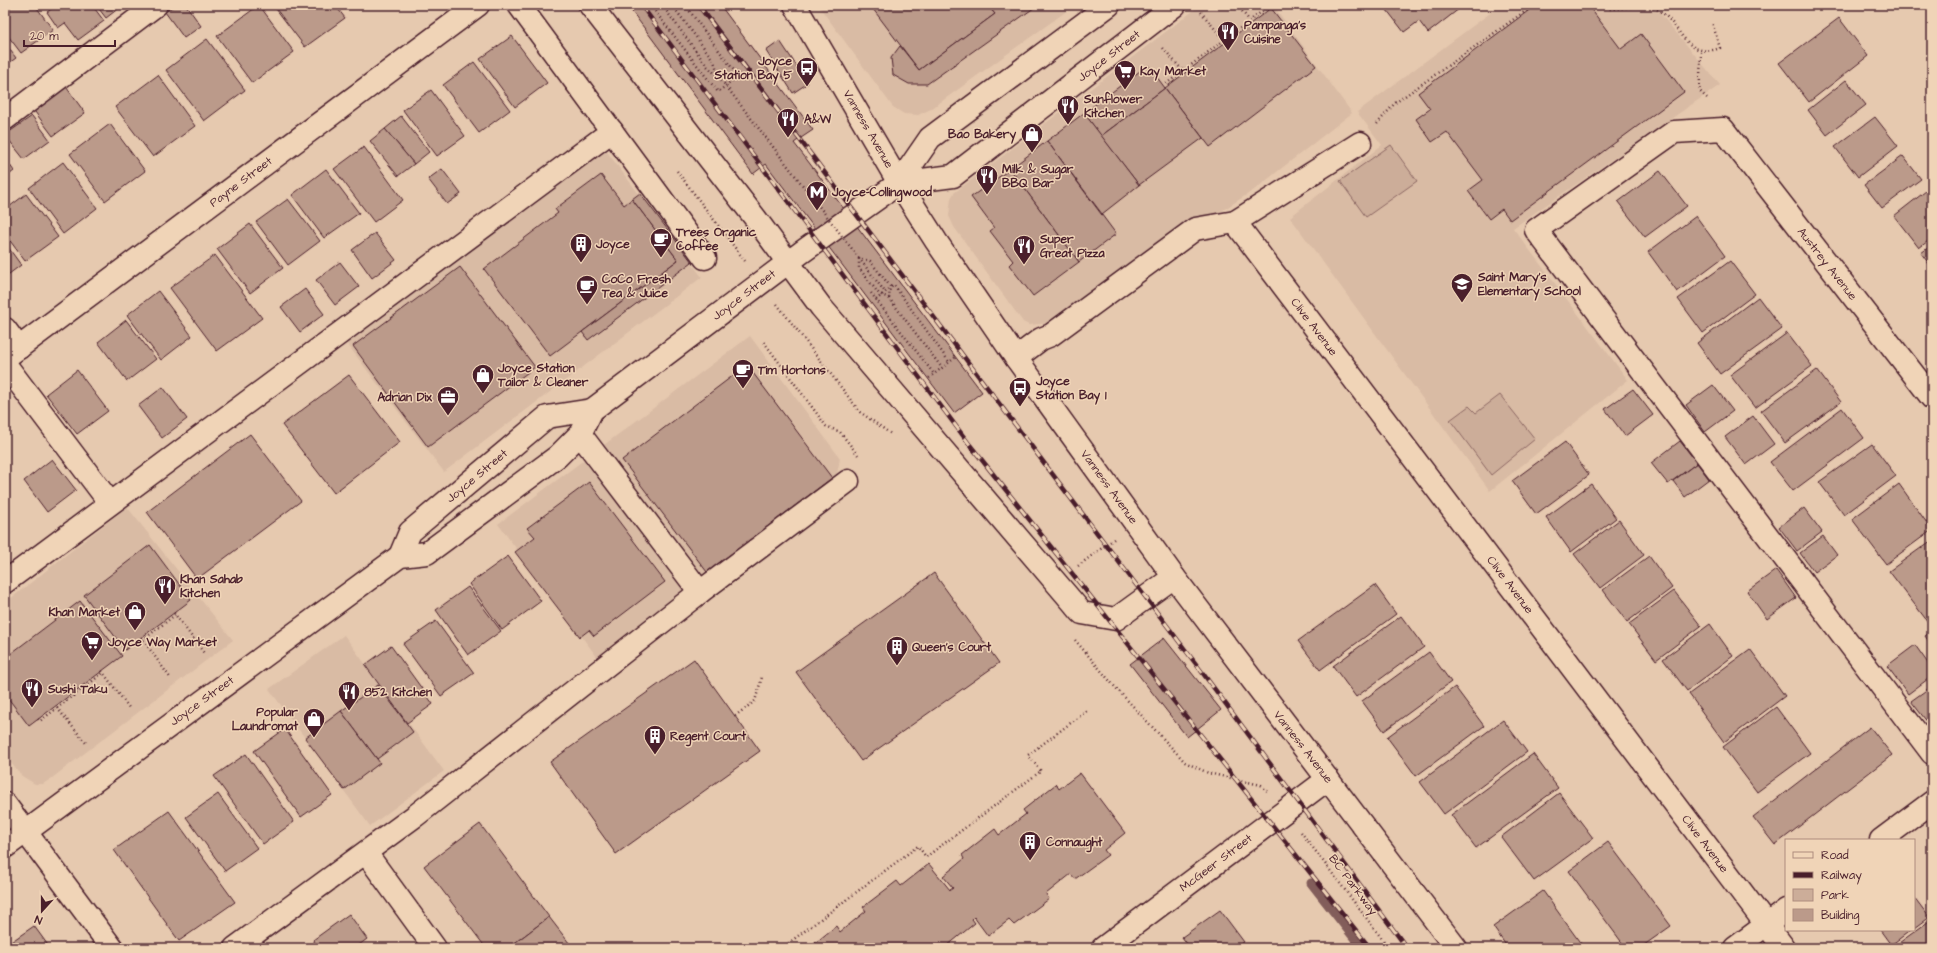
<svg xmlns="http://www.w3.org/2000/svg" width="1937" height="953" font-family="'Architects Daughter',sans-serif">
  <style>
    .built { fill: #d9bba4 }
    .park { fill: #ccad99; stroke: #8b6662 }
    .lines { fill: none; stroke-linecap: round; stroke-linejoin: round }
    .stream { stroke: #825d5a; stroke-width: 9 }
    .building { fill: #bb9a8a; stroke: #4a1f2b }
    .minor-casing { stroke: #4a1f2b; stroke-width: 25 }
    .major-casing { stroke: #4a1f2b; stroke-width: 25 }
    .path { stroke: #4a1f2b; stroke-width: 2.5; stroke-dasharray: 1 3; stroke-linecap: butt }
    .minor { stroke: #f0d4b7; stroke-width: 22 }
    .major { stroke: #f0d4b7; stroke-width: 22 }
    .rail-casing { stroke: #4a1f2b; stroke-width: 4.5 }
    .rail { stroke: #f0d4b7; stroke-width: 3; stroke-dasharray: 9; stroke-linecap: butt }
    .path-bridge { stroke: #4a1f2b; stroke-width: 2.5; stroke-dasharray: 1 3; stroke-linecap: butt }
    .labels { text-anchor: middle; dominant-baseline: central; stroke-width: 3; stroke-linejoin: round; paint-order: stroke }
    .poi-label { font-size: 12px; font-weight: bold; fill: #4a1f2b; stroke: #f0d4b7; text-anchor: start }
    .street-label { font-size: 12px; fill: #4a1f2b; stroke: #f0d4b7 }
  </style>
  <rect width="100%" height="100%" fill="#e6c9af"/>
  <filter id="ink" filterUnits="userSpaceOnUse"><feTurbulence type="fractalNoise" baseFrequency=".025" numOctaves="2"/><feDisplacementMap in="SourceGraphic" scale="8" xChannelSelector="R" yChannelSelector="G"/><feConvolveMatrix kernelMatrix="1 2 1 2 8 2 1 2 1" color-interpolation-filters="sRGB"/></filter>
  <g filter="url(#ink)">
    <!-- built -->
    <g class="built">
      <polygon points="818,5 1075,5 931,109 918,115 904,114 893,107"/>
      <polygon points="1201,5 1273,5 1352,113 1254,190 1049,323 1029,325 1023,322 954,227 949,216 951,198 954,193"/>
      <polygon points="1501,5 1653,5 1720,85 1513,228 1628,380 1490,491 1290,217 1382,145 1357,112"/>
      <polygon points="604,148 702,277 444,472 345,341"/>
      <polygon points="750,336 840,458 836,480 597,657 498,524"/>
      <polygon points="127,507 233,640 52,778 43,784 35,784 22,776 5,756 5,603"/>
      <polygon points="344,635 444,771 370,826 269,689"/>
    </g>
    <!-- park -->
    <g class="park">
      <polygon points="1391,145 1417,181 1366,217 1340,181"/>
      <polygon points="1500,395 1535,439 1491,475 1450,420 1469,406 1476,413"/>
    </g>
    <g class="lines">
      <!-- stream -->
      <polyline class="stream" points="1311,883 1362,948"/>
    </g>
    <!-- building -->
    <g class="building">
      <polygon points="5,5 35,5 53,30 21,53 5,32"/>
      <polygon points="57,5 92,5 104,21 78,40 65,23 58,28 47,12"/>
      <polygon points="96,5 123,5 106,18"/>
      <polygon points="175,5 186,5 201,26 184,38 165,12"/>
      <polygon points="259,5 294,52 252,83 217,36"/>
      <polygon points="273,5 335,5 345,18 305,47"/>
      <polygon points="627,5 701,5 801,138 794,143 801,152 982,392 954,413 766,164 753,174"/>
      <polygon points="701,5 720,5 813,130 801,138"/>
      <polygon points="870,5 994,5 990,8 995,14 919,70"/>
      <polygon points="994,5 1038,5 927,84 909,84 893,75 891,58 900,46 919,70 995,14 990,8"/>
      <polygon points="1383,5 1464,5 1428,33 1419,21 1404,32"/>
      <polygon points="1536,5 1588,5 1621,49 1641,34 1684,92 1510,220 1502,209 1489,219 1468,191 1483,180 1447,132 1432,142 1416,119 1430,109 1418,93"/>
      <polygon points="1271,8 1316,66 1210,147 1165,88"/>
      <polygon points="1839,18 1868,56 1809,102 1779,63"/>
      <polygon points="512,36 547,83 515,107 480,59"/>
      <polygon points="207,39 245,90 204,121 166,70"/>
      <polygon points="780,41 808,83 793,93 766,51"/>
      <polygon points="5,43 16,58 5,66"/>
      <polygon points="474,62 510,110 479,133 443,85"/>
      <polygon points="1148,65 1165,88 1101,136 1084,113"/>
      <polygon points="158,75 195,126 153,157 115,107"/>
      <polygon points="1846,80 1866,105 1827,135 1808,110"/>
      <polygon points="64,84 85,113 53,136 32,108"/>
      <polygon points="1165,88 1203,138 1139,185 1101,136"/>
      <polygon points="431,90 465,136 437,156 403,110"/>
      <polygon points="1084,113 1139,185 1102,214 1047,141"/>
      <polygon points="32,116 50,140 24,159 5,135"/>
      <polygon points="401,116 429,152 414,164 385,129"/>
      <polygon points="1875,117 1898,146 1858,177 1835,147"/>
      <polygon points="110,124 145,171 105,201 70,154"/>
      <polygon points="385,129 414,164 398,176 370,141"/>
      <polygon points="1047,141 1116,234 1079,262 1010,169"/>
      <polygon points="364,147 403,200 374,222 334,169"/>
      <polygon points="1903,156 1921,179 1882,208 1864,185"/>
      <polygon points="5,158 14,171 5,178"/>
      <polygon points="63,162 97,208 63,234 29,188"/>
      <polygon points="326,169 359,213 324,238 292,195"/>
      <polygon points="442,169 461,194 447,204 428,179"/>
      <polygon points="1010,169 1079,262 1033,296 1009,265 1013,261 990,231 994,228 971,197"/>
      <polygon points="1660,171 1687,206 1645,237 1618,202"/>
      <polygon points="601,175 624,205 632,199 678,260 550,356 484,269 558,213 555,209"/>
      <polygon points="1931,187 1932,238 1919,248 1894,216"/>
      <polygon points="640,193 692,262 588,340 582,332 678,260 632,199"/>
      <polygon points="26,194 58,237 25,261 5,234 5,210"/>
      <polygon points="288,199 320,241 288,265 256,222"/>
      <polygon points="1696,216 1725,256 1677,292 1648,252"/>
      <polygon points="250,224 283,268 250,293 217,249"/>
      <polygon points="375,233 396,260 372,278 352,250"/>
      <polygon points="5,243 21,265 5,277"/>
      <polygon points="1932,245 1932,268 1921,253"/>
      <polygon points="215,255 262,318 217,351 170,288"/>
      <polygon points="1730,261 1755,294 1703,333 1678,299"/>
      <polygon points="340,262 359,287 335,305 316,280"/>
      <polygon points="460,267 535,367 428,447 353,346"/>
      <polygon points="305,289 324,314 300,332 281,307"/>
      <polygon points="158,291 192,336 161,360 127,315"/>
      <polygon points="1758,297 1782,329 1720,374 1697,343"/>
      <polygon points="126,320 156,359 127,381 98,342"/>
      <polygon points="1787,333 1812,366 1755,408 1730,375"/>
      <polygon points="747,365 832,478 707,572 622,460"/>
      <polygon points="77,370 108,411 77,434 46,394"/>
      <polygon points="1817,370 1841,402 1785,443 1761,411"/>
      <polygon points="349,375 400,442 334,493 282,425"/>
      <polygon points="1713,385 1733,411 1705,432 1686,405"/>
      <polygon points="163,387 187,419 162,438 138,406"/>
      <polygon points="1633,389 1653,415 1625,436 1605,409"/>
      <polygon points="1842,408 1864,438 1793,491 1770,462"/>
      <polygon points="1753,416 1774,444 1746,465 1725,437"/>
      <polygon points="250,434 301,501 197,579 147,512"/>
      <polygon points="1680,441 1697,463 1668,484 1651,463"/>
      <polygon points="1565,442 1589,475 1536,514 1512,481"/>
      <polygon points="1872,444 1896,476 1844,515 1819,482"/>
      <polygon points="52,459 76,490 47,512 24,481"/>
      <polygon points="1697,463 1709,479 1685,497 1673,481"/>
      <polygon points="589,482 665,582 594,636 589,630 580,637 515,552 535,537 527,528"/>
      <polygon points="1591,484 1616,518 1571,552 1546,517"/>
      <polygon points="1899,484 1932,530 1886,564 1852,519"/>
      <polygon points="1804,508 1822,532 1797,551 1779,527"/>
      <polygon points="1619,520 1644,555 1600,588 1574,554"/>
      <polygon points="1823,536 1837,555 1814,572 1800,553"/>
      <polygon points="1932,540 1932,619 1928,622 1889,571"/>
      <polygon points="150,545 191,600 125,650 84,595"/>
      <polygon points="508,556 541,601 502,630 469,584"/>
      <polygon points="1649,556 1672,588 1627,622 1603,590"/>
      <polygon points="1776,570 1796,598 1767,619 1747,591"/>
      <polygon points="934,573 999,663 861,761 796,672"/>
      <polygon points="1375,585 1396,614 1320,670 1298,641"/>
      <polygon points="468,587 501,631 468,655 436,610"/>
      <polygon points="1674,591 1701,626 1656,660 1629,624"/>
      <polygon points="80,601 122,656 29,726 5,694 5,658"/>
      <polygon points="1401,616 1424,647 1356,697 1333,666"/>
      <polygon points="436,621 474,673 441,696 403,644"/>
      <polygon points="1710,624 1733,656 1687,691 1663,659"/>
      <polygon points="1932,631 1932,646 1925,636"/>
      <polygon points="1164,638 1221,710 1187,737 1130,664"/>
      <polygon points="1915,645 1932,669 1932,676 1908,694 1887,666"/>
      <polygon points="391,646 433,704 407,723 365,665"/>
      <polygon points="1750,649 1785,696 1724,742 1689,694"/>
      <polygon points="1429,652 1451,682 1384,731 1362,701"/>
      <polygon points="694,659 760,751 616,854 550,762"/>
      <polygon points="378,685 413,732 377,759 341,711"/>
      <polygon points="1932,686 1932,728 1911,701"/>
      <polygon points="1455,687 1484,726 1416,776 1387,737"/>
      <polygon points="1776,707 1810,753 1757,792 1723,747"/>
      <polygon points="341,711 380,763 344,790 305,738"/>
      <polygon points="1503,720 1527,752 1444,814 1420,782"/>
      <polygon points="1870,727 1892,755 1775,845 1753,817"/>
      <polygon points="285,729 332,795 301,817 254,751"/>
      <polygon points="246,754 294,822 263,844 214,776"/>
      <polygon points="1533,754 1558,788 1476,848 1451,815"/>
      <polygon points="1080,773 1125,833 1104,850 1108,855 1075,879 1071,874 1046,894 1049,899 1014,925 1009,920 988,936 974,917 972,919 975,923 947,946 949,948 809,948 836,926 840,932 866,911 863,907 897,881 901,886 929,864 950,890 953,888 943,876 964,859 962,855 995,829 999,835 1026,814 1023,810 1056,784 1059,789"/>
      <polygon points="1559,793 1593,838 1534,881 1501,837"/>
      <polygon points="218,794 257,848 225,871 186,817"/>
      <polygon points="169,811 235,902 179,941 114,850"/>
      <polygon points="480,824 549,917 508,948 486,948 424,866"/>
      <polygon points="1608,842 1671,926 1640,948 1626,948 1569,871"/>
      <polygon points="1543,891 1584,948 1508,948 1493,927"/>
      <polygon points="1914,897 1929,917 1914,928"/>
      <polygon points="1220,910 1244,942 1235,948 1190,948 1182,937"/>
      <polygon points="349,914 367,939 355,948 319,948 313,940"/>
      <polygon points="549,917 573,948 508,948"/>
      <polygon points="1932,919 1932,948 1892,948"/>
      <polygon points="34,926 50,948 5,948 5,946"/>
      <polygon points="1880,930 1911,930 1891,945"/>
    </g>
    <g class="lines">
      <!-- minor casing -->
      <g class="minor-casing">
        <g id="minor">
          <polyline points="519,5 705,258"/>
          <polyline points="590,5 756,219 821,307 1082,613 1116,619 1174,577"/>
          <polyline points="795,5 899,183 936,241 1016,358 1174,577 1456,948"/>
          <polyline points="5,119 156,5"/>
          <polyline points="1235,222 1784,948"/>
          <polyline points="5,329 19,348"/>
          <polyline points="5,358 478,5"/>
          <polyline points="1016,358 1041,339 1051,335 1195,229 1235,222 1360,143"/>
          <polyline points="5,364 110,503"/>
          <polyline points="1932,398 1723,129 1674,132 1536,230 1932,753"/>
          <polyline points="580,434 700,592"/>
          <polyline points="5,582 612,131"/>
          <polyline points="5,804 112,948"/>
          <polyline points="1881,840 1932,802"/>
          <polyline points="366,853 435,948"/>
          <polyline points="235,948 415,816 700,592 848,481"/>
          <polyline points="1103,948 1328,779"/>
          <polyline points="1735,948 1786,910"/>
        </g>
      </g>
      <!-- major casing -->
      <g class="major-casing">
        <g id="major">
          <polyline points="899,183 953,176 1175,5"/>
          <polyline points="400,556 410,532 547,417 592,410"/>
          <polyline points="5,847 400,556 427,553 558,456 580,434 592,410 802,252 899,183 930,138 1109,5"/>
        </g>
      </g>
      <!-- path -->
      <g class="path">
        <polyline points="650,5 718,92 738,76 685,5"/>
        <polyline points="662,5 707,66 719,77"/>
        <polyline points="672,5 714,61 719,76"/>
        <polyline points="1237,5 1249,20"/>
        <path d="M 1603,5 L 1609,9 C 1617,9 1643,5 1649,6 C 1682,16 1681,62 1720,48 L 1712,22"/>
        <polyline points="1201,12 1224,40"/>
        <polyline points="1163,48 1183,71"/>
        <path d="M 1701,52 C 1701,59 1699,89 1700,91 C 1702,94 1705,96 1707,98"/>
        <polyline points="1166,84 1268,7"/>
        <polyline points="1377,124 1395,103 1534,5"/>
        <polyline points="677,171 745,261"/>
        <polyline points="859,258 885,292"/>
        <polyline points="871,293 934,374"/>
        <polyline points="889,298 942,368"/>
        <polyline points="876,300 894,285 949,362"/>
        <polyline points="777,304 860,412 891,434"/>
        <polyline points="764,342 826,426 840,432 858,455"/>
        <polyline points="929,378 956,357"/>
        <polyline points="1078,566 1114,539"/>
        <polyline points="174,613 204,653"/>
        <polyline points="141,637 171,679"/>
        <polyline points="143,640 175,615"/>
        <polyline points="1075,640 1115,687 1185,762 1208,773 1261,785 1267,791"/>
        <polyline points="102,671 130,709"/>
        <polyline points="73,696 103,673"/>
        <polyline points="57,708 86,743"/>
        <polyline points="735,716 755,701 762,677"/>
        <polyline points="38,719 40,721 73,696 72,693"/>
        <polyline points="1301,832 1389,948"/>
        <polyline points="782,948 918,846 926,857 1041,771 1028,755 1088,710"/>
      </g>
      <!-- minor -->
      <use href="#minor" class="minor"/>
      <!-- major -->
      <use href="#major" class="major"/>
      <!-- rail casing -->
      <g class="rail-casing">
        <g id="rail">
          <polyline points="641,5 970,445 1370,948"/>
          <polyline points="698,5 1196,664 1407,948"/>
        </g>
      </g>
      <!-- rail -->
      <use href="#rail" class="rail"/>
      <!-- path-bridge -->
      <polyline class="path-bridge" points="719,77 859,258 870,261 890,286 889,298 879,294 859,268 859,258"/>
    </g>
  </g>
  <!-- icons -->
  <defs>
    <g id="restaurant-pin" transform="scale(1.15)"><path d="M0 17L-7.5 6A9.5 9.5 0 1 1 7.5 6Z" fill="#4a1f2b" stroke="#f0d4b7"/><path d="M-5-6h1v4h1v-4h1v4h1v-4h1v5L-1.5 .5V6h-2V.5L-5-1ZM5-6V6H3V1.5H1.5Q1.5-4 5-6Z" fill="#fff"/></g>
    <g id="bus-pin" transform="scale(1.15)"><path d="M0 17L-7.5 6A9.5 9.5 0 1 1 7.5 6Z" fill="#4a1f2b" stroke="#f0d4b7"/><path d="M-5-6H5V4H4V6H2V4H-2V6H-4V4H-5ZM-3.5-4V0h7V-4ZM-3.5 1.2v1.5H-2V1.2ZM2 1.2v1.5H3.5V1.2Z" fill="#fff"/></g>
    <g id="supermarket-pin" transform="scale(1.15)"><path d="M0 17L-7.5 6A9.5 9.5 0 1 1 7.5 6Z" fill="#4a1f2b" stroke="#f0d4b7"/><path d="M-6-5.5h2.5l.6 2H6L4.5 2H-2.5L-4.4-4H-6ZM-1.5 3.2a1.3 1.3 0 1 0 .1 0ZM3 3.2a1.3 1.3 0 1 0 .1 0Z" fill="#fff"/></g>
    <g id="shop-pin" transform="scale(1.15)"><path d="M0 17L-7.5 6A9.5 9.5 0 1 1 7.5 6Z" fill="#4a1f2b" stroke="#f0d4b7"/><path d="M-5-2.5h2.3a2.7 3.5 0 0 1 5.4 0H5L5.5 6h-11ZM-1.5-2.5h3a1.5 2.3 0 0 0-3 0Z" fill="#fff"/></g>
    <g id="metro-pin" transform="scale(1.15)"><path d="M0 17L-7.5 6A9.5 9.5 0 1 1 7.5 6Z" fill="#4a1f2b" stroke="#f0d4b7"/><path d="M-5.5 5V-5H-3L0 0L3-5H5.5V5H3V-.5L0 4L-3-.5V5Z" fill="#fff"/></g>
    <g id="cafe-pin" transform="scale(1.15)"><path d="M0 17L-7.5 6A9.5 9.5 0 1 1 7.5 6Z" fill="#4a1f2b" stroke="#f0d4b7"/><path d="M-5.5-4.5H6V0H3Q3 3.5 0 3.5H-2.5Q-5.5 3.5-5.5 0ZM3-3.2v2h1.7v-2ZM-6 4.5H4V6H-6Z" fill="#fff"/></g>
    <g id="building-pin" transform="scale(1.15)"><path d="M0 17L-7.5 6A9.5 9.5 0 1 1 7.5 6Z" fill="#4a1f2b" stroke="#f0d4b7"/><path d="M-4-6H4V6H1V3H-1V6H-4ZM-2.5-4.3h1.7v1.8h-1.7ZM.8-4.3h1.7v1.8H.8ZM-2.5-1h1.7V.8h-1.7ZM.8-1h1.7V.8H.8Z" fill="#fff"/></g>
    <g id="school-pin" transform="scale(1.15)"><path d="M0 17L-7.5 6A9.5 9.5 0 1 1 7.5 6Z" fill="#4a1f2b" stroke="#f0d4b7"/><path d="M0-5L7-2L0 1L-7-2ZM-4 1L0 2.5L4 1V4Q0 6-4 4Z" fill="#fff"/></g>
    <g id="office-pin" transform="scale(1.15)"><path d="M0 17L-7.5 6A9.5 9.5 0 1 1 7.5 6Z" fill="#4a1f2b" stroke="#f0d4b7"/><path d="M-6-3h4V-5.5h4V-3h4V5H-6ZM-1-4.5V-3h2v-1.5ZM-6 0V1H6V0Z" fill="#fff"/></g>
  </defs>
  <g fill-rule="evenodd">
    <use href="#restaurant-pin" x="1228" y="32"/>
    <use href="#bus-pin" x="807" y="68"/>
    <use href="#supermarket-pin" x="1125" y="71"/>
    <use href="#restaurant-pin" x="1068" y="106"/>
    <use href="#restaurant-pin" x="788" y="119"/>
    <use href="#shop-pin" x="1032" y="134"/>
    <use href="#restaurant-pin" x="987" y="176"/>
    <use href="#metro-pin" x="817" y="192"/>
    <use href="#cafe-pin" x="661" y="239"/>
    <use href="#building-pin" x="581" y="244"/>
    <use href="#restaurant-pin" x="1024" y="246"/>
    <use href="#school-pin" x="1462" y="284"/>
    <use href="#cafe-pin" x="587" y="286"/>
    <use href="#cafe-pin" x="743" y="370"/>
    <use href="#shop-pin" x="483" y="375"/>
    <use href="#bus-pin" x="1020" y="388"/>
    <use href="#office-pin" x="448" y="397"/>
    <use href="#restaurant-pin" x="165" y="586"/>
    <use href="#shop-pin" x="135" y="612"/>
    <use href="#supermarket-pin" x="92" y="642"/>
    <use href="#building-pin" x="897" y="647"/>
    <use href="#restaurant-pin" x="32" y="689"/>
    <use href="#restaurant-pin" x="349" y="692"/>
    <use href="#shop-pin" x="314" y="719"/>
    <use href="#building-pin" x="655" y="736"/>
    <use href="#building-pin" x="1030" y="842"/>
  </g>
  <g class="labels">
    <!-- poi labels -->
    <g class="poi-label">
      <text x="1244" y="25">Pampanga's<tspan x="1244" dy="14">Cuisine</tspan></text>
      <text x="792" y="61" text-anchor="end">Joyce<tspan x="792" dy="14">Station Bay 5</tspan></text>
      <text x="1140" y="71">Kay Market</text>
      <text x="1084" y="99">Sunflower<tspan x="1084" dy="14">Kitchen</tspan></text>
      <text x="804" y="119">A&amp;W</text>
      <text x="1016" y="134" text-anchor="end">Bao Bakery</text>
      <text x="1002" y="169">Milk &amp; Sugar<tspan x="1002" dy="14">BBQ Bar</tspan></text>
      <text x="832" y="192">Joyce–Collingwood</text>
      <text x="676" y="232">Trees Organic<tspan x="676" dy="14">Coffee</tspan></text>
      <text x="1040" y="239">Super<tspan x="1040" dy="14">Great Pizza</tspan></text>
      <text x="596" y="244">Joyce</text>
      <text x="1478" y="277">Saint Mary's<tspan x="1478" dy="14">Elementary School</tspan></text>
      <text x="602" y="279">CoCo Fresh<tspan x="602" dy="14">Tea &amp; Juice</tspan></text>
      <text x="498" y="368">Joyce Station<tspan x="498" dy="14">Tailor &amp; Cleaner</tspan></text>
      <text x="758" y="370">Tim Hortons</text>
      <text x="1036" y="381">Joyce<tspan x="1036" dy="14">Station Bay 1</tspan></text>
      <text x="432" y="397" text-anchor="end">Adrian Dix</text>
      <text x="180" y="579">Khan Sahab<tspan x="180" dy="14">Kitchen</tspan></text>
      <text x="120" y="612" text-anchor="end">Khan Market</text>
      <text x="108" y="642">Joyce Way Market</text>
      <text x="912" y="647">Queen's Court</text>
      <text x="48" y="689">Sushi Taku</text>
      <text x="364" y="692">852 Kitchen</text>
      <text x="298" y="712" text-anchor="end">Popular<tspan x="298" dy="14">Laundromat</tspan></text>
      <text x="670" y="736">Regent Court</text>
      <text x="1046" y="842">Connaught</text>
    </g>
    <!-- street labels -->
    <g class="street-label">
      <text transform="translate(1109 56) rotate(-38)">Joyce Street</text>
      <text transform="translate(868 129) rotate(60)">Vanness Avenue</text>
      <text transform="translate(241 182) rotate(-37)">Payne Street</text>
      <text transform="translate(1827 264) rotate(52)">Austrey Avenue</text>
      <text transform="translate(744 295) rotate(-37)">Joyce Street</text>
      <text transform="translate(1314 327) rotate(53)">Clive Avenue</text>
      <text transform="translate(477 476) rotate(-40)">Joyce Street</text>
      <text transform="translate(1109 487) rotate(54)">Vanness Avenue</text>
      <text transform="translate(1510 585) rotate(53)">Clive Avenue</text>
      <text transform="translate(202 701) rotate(-36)">Joyce Street</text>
      <text transform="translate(1303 747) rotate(52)">Vanness Avenue</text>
      <text transform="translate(1705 844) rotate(53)">Clive Avenue</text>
      <text transform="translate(1216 863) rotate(-37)">McGeer Street</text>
      <text transform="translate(1353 885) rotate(53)">BC Parkway</text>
    </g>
  </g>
  <!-- margin -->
  <rect width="1937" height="953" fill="none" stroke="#f0d4b7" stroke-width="20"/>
  <rect x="10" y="10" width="1917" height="933" fill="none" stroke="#4a1f2b" stroke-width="1.5" filter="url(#ink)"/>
  <!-- legend -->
  <rect x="1785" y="839" width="130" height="92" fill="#f0d4b7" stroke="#ae8c7f"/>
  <rect x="1793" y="852" width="20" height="6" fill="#f0d4b7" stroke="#ae8c7f"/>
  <text x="1821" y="859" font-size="12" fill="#4a1f2b">Road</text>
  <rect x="1793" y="872" width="20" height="6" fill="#4a1f2b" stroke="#ae8c7f"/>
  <text x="1821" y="879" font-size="12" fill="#4a1f2b">Railway</text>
  <rect x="1793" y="889" width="20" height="12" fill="#ccad99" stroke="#ae8c7f"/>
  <text x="1821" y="899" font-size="12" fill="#4a1f2b">Park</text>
  <rect x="1793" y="909" width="20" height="12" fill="#bb9a8a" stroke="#ae8c7f"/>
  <text x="1821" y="919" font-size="12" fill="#4a1f2b">Building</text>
  <!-- north arrow -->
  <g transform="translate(42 911) rotate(201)" stroke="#f0d4b7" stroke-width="3" paint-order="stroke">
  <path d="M0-3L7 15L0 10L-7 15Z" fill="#4a1f2b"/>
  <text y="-6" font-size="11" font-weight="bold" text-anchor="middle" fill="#4a1f2b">N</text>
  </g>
  <!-- scale -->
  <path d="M24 40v6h91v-6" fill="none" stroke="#4a1f2b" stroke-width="2"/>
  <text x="30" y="40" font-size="12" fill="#4a1f2b" stroke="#f0d4b7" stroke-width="3" paint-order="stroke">20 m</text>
</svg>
